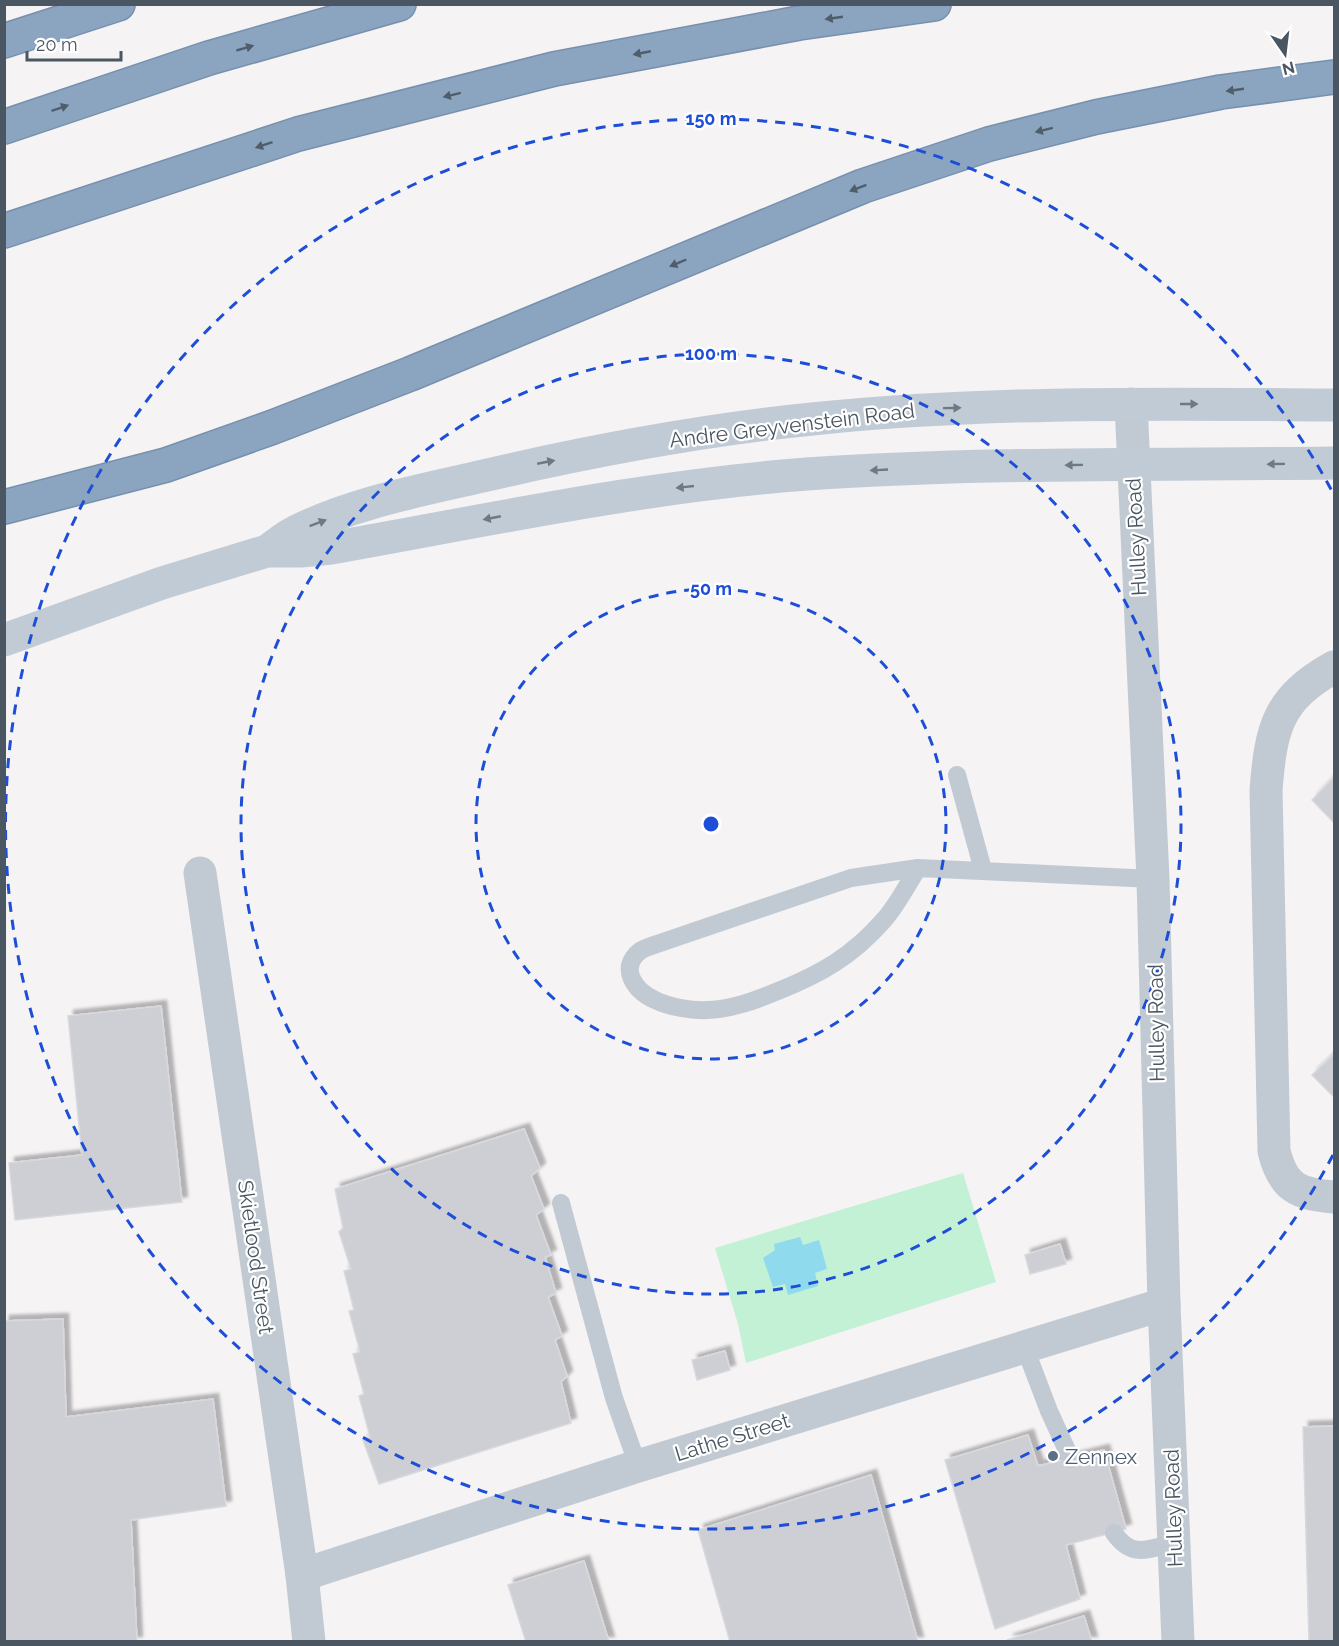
<svg xmlns="http://www.w3.org/2000/svg" width="1339" height="1646" font-family="Raleway,sans-serif">
  <style>
    .green { fill: #c3f1d5 }
    .water { fill: #90daee }
    .building { fill: #cdcfd5; stroke: #d7d9de; stroke-width: 1.5; filter: url(#shadow) }
    .lines { fill: none; stroke-linecap: round; stroke-linejoin: round }
    .highway-casing { stroke: #7690ad; stroke-width: 36 }
    .lane { stroke: #c1cad2; stroke-width: 18 }
    .street { stroke: #c1cad2; stroke-width: 33 }
    .secondary { stroke: #c1cbd6; stroke-width: 33 }
    .highway { stroke: #8ba5c1; stroke-width: 33 }
    .oneway { fill: #505e6b }
    .oneway2 { fill: #6e7984 }
    .ring { fill: none; stroke: #1d4ed8; stroke-width: 3; stroke-dasharray: 10 8 }
    .service-dot { fill: #5c6f8a; stroke: #fff; stroke-width: 2 }
    .labels { text-anchor: middle; dominant-baseline: central; stroke-width: 4.5; stroke-linejoin: round; paint-order: stroke }
    .street-label { font-size: 21px; fill: #4a5661; stroke: #fff }
    .service-label { font-size: 21px; fill: #4e5e75; stroke: #fff; text-anchor: start }
    .centre { fill: #1d4ed8; stroke: #fff; stroke-width: 3 }
    .ring-label { font-size: 18px; text-anchor: middle; font-weight: bold; fill: #1d4ed8; stroke: #fff; stroke-width: 4.5; stroke-linejoin: round; paint-order: stroke }
  </style>
  <defs>
    <filter id="shadow"><feDropShadow dx="5.5" dy="-5.5" stdDeviation="1.5" flood-color="#0004"/></filter>
  </defs>
  <rect width="100%" height="100%" fill="#f5f3f3"/>
  <!-- green -->
  <polygon class="green" points="963,1173 996,1282 746,1363 738,1324 715,1248"/>
  <!-- water -->
  <polygon class="water" points="800,1237 803,1245 819,1240 827,1269 815,1273 818,1286 788,1295 785,1284 773,1287 763,1258 775,1250 774,1244"/>
  <!-- building -->
  <g class="building">
    <polygon points="1334,777 1334,823 1312,800"/>
    <polygon points="161,1006 182,1202 15,1220 9,1163 82,1155 68,1016"/>
    <polygon points="1334,1054 1334,1097 1312,1075"/>
    <polygon points="524,1129 540,1168 531,1176 544,1209 536,1215 551,1255 545,1257 556,1293 548,1297 562,1336 555,1340 567,1376 561,1382 571,1423 379,1484 363,1440 370,1437 359,1396 364,1394 353,1354 360,1352 349,1311 354,1310 344,1271 351,1269 339,1232 343,1228 335,1189"/>
    <polygon points="1060,1244 1066,1264 1030,1274 1025,1255"/>
    <polygon points="63,1319 66,1417 213,1399 226,1506 131,1520 137,1642 4,1642 4,1321"/>
    <polygon points="725,1351 730,1370 697,1380 692,1360"/>
    <polygon points="1334,1426 1334,1642 1309,1642 1303,1427"/>
    <polygon points="1028,1435 1038,1466 1104,1450 1126,1529 1066,1545 1080,1599 995,1629 945,1460"/>
    <polygon points="871,1475 918,1642 730,1642 698,1530"/>
    <polygon points="584,1561 609,1642 526,1642 508,1585"/>
    <polygon points="1084,1616 1092,1642 1007,1640"/>
  </g>
  <g class="lines">
    <!-- highway casing -->
    <g class="highway-casing">
      <g id="highway">
        <polyline points="4,41 118,4"/>
        <polyline points="4,127 209,58 399,4"/>
        <polyline points="4,231 298,134 554,69 799,23 934,4"/>
        <polyline points="4,507 166,465 273,427 410,374 863,186 989,144 1096,117 1221,92 1334,77"/>
      </g>
    </g>
    <!-- lane -->
    <g class="lane">
      <polyline points="957,775 983,870"/>
      <path d="M 918,868 L 851,878 L 657,944 C 651,946 644,948 640,951 C 618,968 635,991 655,1000 C 669,1007 692,1011 708,1010 C 733,1009 756,1000 778,991 C 821,974 852,956 883,921 C 897,906 907,885 918,868 L 1153,879"/>
      <polyline points="561,1203 614,1398 638,1466"/>
      <polyline points="1025,1348 1049,1411 1071,1459"/>
      <path d="M 1114,1533 C 1132,1559 1148,1549 1174,1543"/>
    </g>
    <!-- street -->
    <g class="street">
      <polyline points="1131,404 1153,879 1164,1304 1178,1642"/>
      <path d="M 1334,667 C 1277,699 1271,728 1266,790 L 1274,1151 C 1283,1188 1298,1194 1334,1197"/>
      <polyline points="200,873 302,1575 309,1642"/>
      <polyline points="302,1575 638,1466 1164,1304"/>
    </g>
    <!-- secondary -->
    <g class="secondary">
      <path d="M 269,550 C 277,544 286,536 295,532 C 352,503 422,490 483,476 C 595,450 708,429 822,418 C 992,401 1164,404 1334,405"/>
      <path d="M 4,640 L 162,583 L 267,551 L 301,551 L 331,548 C 489,520 646,486 807,474 C 982,462 1159,465 1334,463"/>
    </g>
    <!-- highway -->
    <use href="#highway" class="highway"/>
  </g>
  <!-- one-way arrows -->
  <defs><path id="oneway-solid" d="M-6-.8H1V-3.2L6.5 0L1 3.2V.8H-6Z" transform="scale(1.5)"/></defs>
  <g class="oneway">
    <use href="#oneway-solid" transform="translate(834 18) rotate(172)"/>
    <use href="#oneway-solid" transform="translate(245 48) rotate(-16)"/>
    <use href="#oneway-solid" transform="translate(642 53) rotate(169)"/>
    <use href="#oneway-solid" transform="translate(1235 90) rotate(172)"/>
    <use href="#oneway-solid" transform="translate(452 95) rotate(166)"/>
    <use href="#oneway-solid" transform="translate(60 108) rotate(-19)"/>
    <use href="#oneway-solid" transform="translate(1044 130) rotate(166)"/>
    <use href="#oneway-solid" transform="translate(264 145) rotate(162)"/>
    <use href="#oneway-solid" transform="translate(858 188) rotate(159)"/>
    <use href="#oneway-solid" transform="translate(678 263) rotate(157)"/>
  </g>
  <g class="oneway2">
    <use href="#oneway-solid" transform="translate(1189 404)"/>
    <use href="#oneway-solid" transform="translate(952 408) rotate(-1)"/>
    <use href="#oneway-solid" transform="translate(546 462) rotate(-11)"/>
    <use href="#oneway-solid" transform="translate(1276 464) rotate(179)"/>
    <use href="#oneway-solid" transform="translate(1074 465) rotate(179)"/>
    <use href="#oneway-solid" transform="translate(879 470) rotate(177)"/>
    <use href="#oneway-solid" transform="translate(685 487) rotate(174)"/>
    <use href="#oneway-solid" transform="translate(492 518) rotate(169)"/>
    <use href="#oneway-solid" transform="translate(318 523) rotate(-21)"/>
  </g>
  <!-- distance rings -->
  <g class="ring">
    <circle cx="711" cy="824" r="235"/>
    <circle cx="711" cy="824" r="470"/>
    <path d="M1333 1155A705 705 0 1 1 1333 493"/>
  </g>
  <!-- markers -->
  <circle class="service-dot" cx="1053" cy="1456" r="6"/>
  <g class="labels">
    <!-- street labels -->
    <g class="street-label">
      <text transform="translate(792 425) rotate(-7)">Andre Greyvenstein Road</text>
      <text transform="translate(1136 537) rotate(-93)">Hulley Road</text>
      <text transform="translate(1156 1023) rotate(-91)">Hulley Road</text>
      <text transform="translate(256 1257) rotate(82)">Skietlood Street</text>
      <text transform="translate(732 1437) rotate(-17)">Lathe Street</text>
      <text transform="translate(1173 1508) rotate(-92)">Hulley Road</text>
    </g>
    <!-- service labels -->
    <g class="service-label">
      <text x="1065" y="1456">Zennex</text>
    </g>
  </g>
  <circle cx="711" cy="824" r="9" class="centre"/>
  <g class="ring-label">
    <text x="711" y="125">150 m</text>
    <text x="711" y="360">100 m</text>
    <text x="711" y="595">50 m</text>
  </g>
  <!-- border -->
  <rect width="1339" height="1646" fill="none" stroke="#4a5661" stroke-width="12"/>
  <!-- north arrow -->
  <g transform="translate(1285 54) rotate(166)" stroke="#ffffff" stroke-width="4.5" paint-order="stroke">
  <path d="M0-4.5L10 22L0 15L-10 22Z" fill="#4a5661"/>
  <text y="-9" font-size="16" font-weight="bold" text-anchor="middle" fill="#4a5661">N</text>
  </g>
  <!-- scale -->
  <path d="M27 51v9h94v-9" fill="none" stroke="#4a5661" stroke-width="3"/>
  <text x="36" y="51" font-size="18" fill="#4a5661" stroke="#ffffff" stroke-width="4.5" paint-order="stroke">20 m</text>
</svg>
